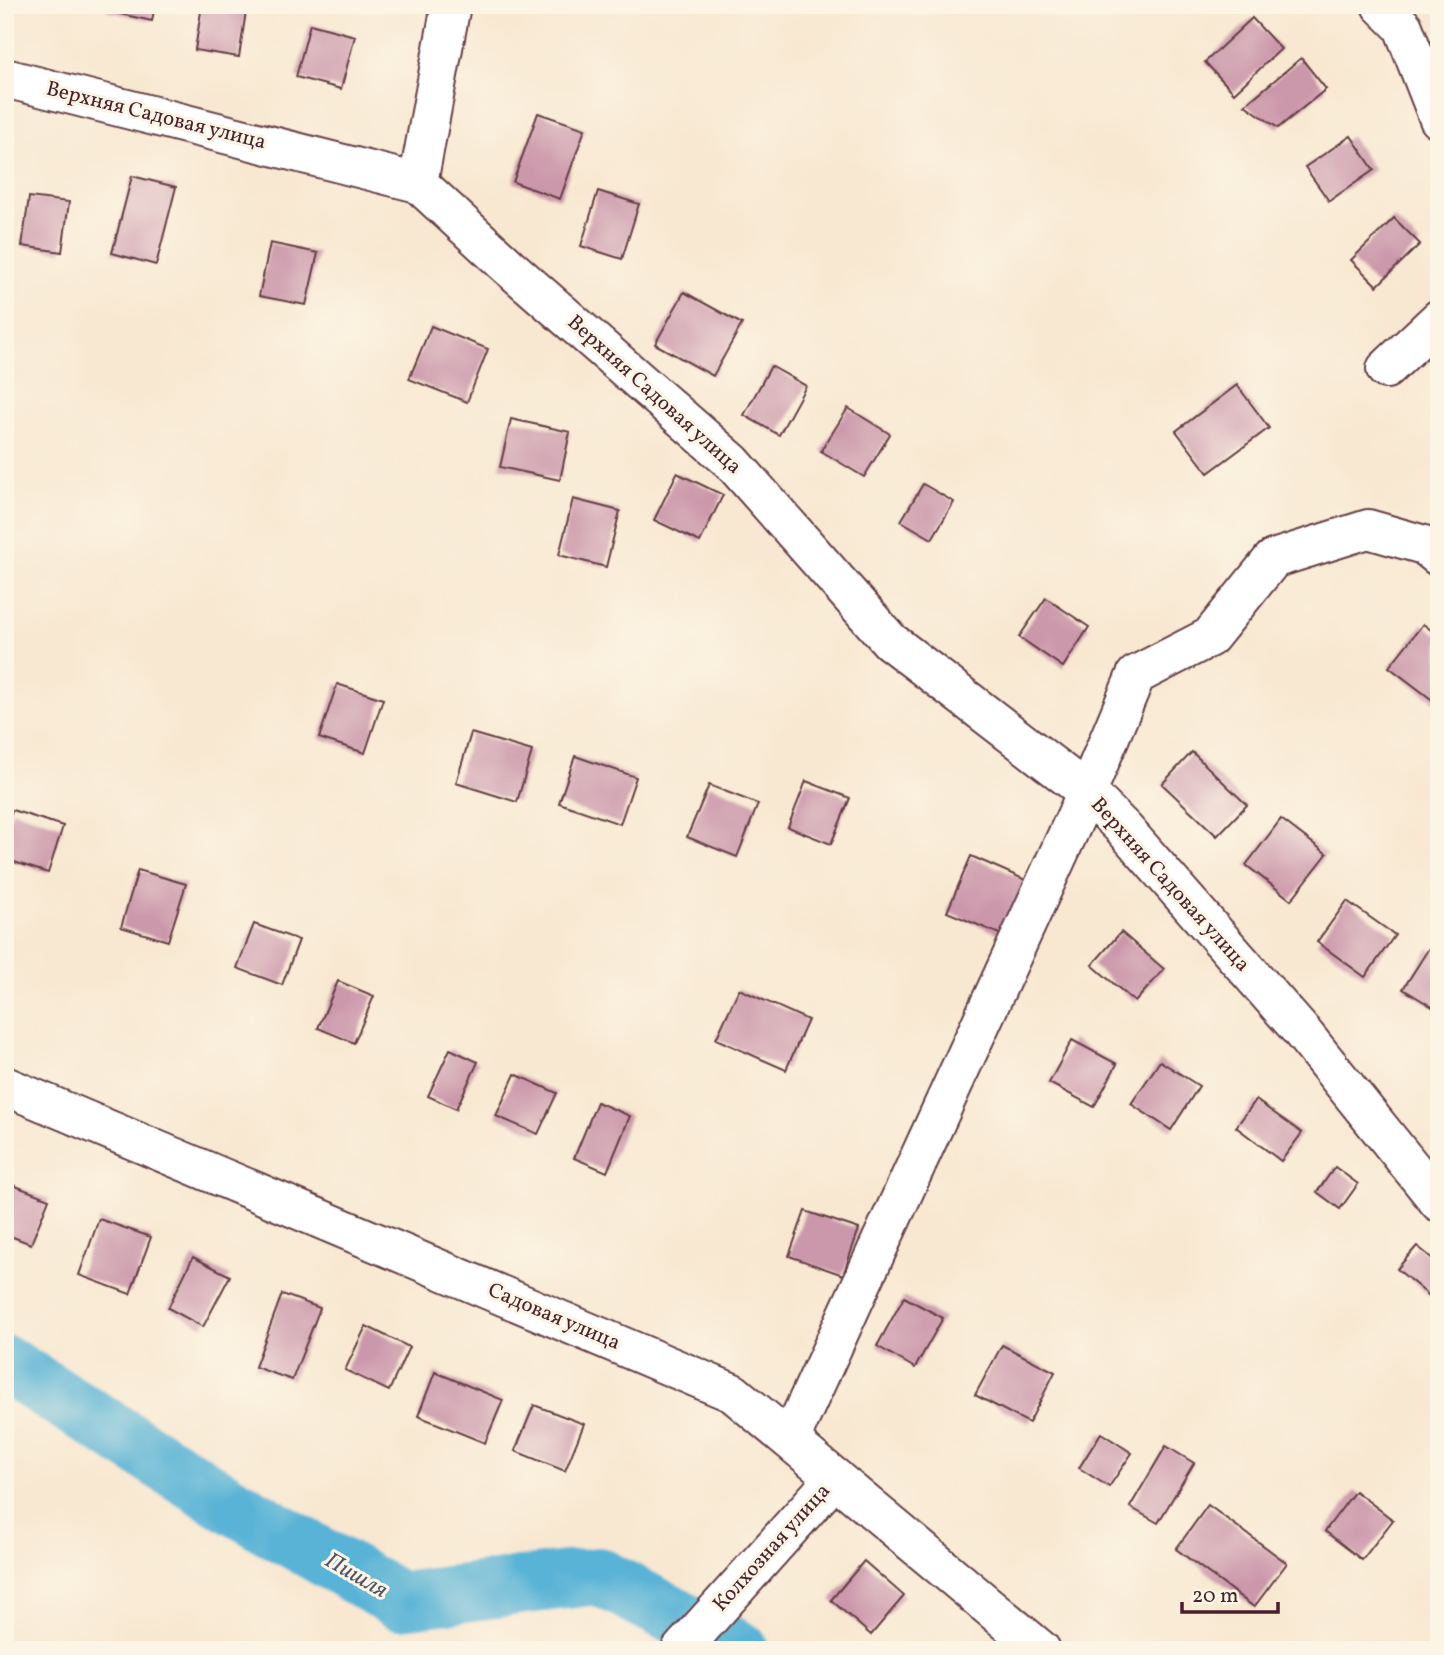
<svg xmlns="http://www.w3.org/2000/svg" width="1444" height="1655" font-family="Vollkorn,serif">
  <style>
    .lines { fill: none; stroke-linecap: round; stroke-linejoin: round }
    .river { stroke: #58b3d6; stroke-width: 58 }
    .building { fill: #cb97aa }
    .minor-casing { stroke: #643d44; stroke-width: 42 }
    .minor { stroke: #fff; stroke-width: 38 }
    .labels { text-anchor: middle; dominant-baseline: central; stroke-width: 6; stroke-linejoin: round; paint-order: stroke }
    .street-label { font-size: 21px; fill: #4a1f2b; stroke: #fcf5e5 }
    .water-label { font-size: 23px; font-style: italic; fill: #4f5367; stroke: #fcf5e5 }
  </style>
  <rect width="100%" height="100%" fill="#fcf5e5"/>
  <filter id="ink" filterUnits="userSpaceOnUse"><feTurbulence type="fractalNoise" baseFrequency=".0143" numOctaves="2"/><feDisplacementMap in="SourceGraphic" scale="14" xChannelSelector="R" yChannelSelector="G"/><feConvolveMatrix kernelMatrix="1 2 1 2 8 2 1 2 1" color-interpolation-filters="sRGB"/></filter>
  <filter id="wash" filterUnits="userSpaceOnUse"><feTurbulence type="fractalNoise" baseFrequency=".00686" numOctaves="4" result="noise"/><feDisplacementMap in="SourceGraphic" scale="28" xChannelSelector="R" yChannelSelector="G"/><feGaussianBlur stdDeviation="1.57" result="paint"/><feColorMatrix in="noise" values="0 0 0 0 0 0 0 0 0 0 0 0 0 0 0 0 0 1.4 0 .05"/><feComposite in="paint" operator="in"/></filter>
  <g filter="url(#wash)">
    <rect width="100%" height="100%" fill="#f8e8d1"/>
    <g class="lines">
      <!-- river -->
      <polyline class="river" points="5,1364 227,1502 400,1601 598,1576 740,1650"/>
    </g>
    <g id="blocks">
      <!-- building -->
      <g class="building">
        <polygon points="109,5 155,5 152,21 107,11"/>
        <polygon points="202,5 247,5 239,57 195,50"/>
        <polygon points="1252,18 1281,49 1234,93 1205,62"/>
        <polygon points="310,24 355,36 341,89 296,77"/>
        <polygon points="1301,58 1326,89 1278,128 1245,105"/>
        <polygon points="538,113 585,129 560,199 513,182"/>
        <polygon points="1351,136 1374,170 1329,201 1305,167"/>
        <polygon points="132,176 176,187 156,265 112,253"/>
        <polygon points="598,191 639,204 622,259 581,246"/>
        <polygon points="29,197 69,202 62,252 22,246"/>
        <polygon points="1394,218 1420,244 1377,286 1351,260"/>
        <polygon points="270,243 318,253 306,305 259,296"/>
        <polygon points="684,292 742,324 713,376 655,344"/>
        <polygon points="431,326 488,349 467,402 409,379"/>
        <polygon points="771,366 806,386 779,435 744,415"/>
        <polygon points="1237,385 1269,428 1208,473 1176,431"/>
        <polygon points="848,408 890,434 864,477 821,451"/>
        <polygon points="511,419 570,432 560,480 500,467"/>
        <polygon points="677,473 723,495 700,542 654,520"/>
        <polygon points="923,484 954,502 932,539 901,521"/>
        <polygon points="573,499 620,511 606,567 559,555"/>
        <polygon points="1046,598 1089,627 1063,667 1019,637"/>
        <polygon points="1423,624 1439,636 1439,705 1389,667"/>
        <polygon points="337,684 383,699 365,753 319,738"/>
        <polygon points="471,733 532,751 517,802 456,783"/>
        <polygon points="1192,752 1247,805 1217,836 1162,784"/>
        <polygon points="575,756 636,777 620,824 559,803"/>
        <polygon points="806,781 850,798 831,844 788,827"/>
        <polygon points="709,785 758,804 737,857 687,837"/>
        <polygon points="12,810 63,826 48,873 5,859 5,833"/>
        <polygon points="1281,819 1327,854 1291,900 1246,865"/>
        <polygon points="971,856 1028,881 1004,936 947,912"/>
        <polygon points="138,870 186,884 168,941 121,927"/>
        <polygon points="1347,901 1395,935 1365,977 1317,942"/>
        <polygon points="254,924 299,940 282,985 237,968"/>
        <polygon points="1121,932 1164,969 1135,1002 1092,965"/>
        <polygon points="1429,948 1439,954 1439,1011 1403,989"/>
        <polygon points="338,981 374,996 354,1043 318,1028"/>
        <polygon points="739,989 808,1020 786,1070 716,1039"/>
        <polygon points="1072,1040 1117,1064 1094,1107 1049,1083"/>
        <polygon points="450,1049 478,1062 456,1109 428,1096"/>
        <polygon points="1160,1061 1199,1086 1171,1130 1131,1104"/>
        <polygon points="515,1074 557,1093 538,1134 496,1116"/>
        <polygon points="1256,1100 1302,1133 1281,1161 1236,1127"/>
        <polygon points="597,1102 630,1116 607,1172 574,1158"/>
        <polygon points="1335,1167 1358,1184 1340,1209 1317,1192"/>
        <polygon points="5,1182 49,1199 31,1244 5,1234"/>
        <polygon points="805,1211 859,1229 843,1275 789,1256"/>
        <polygon points="99,1219 151,1237 130,1294 79,1275"/>
        <polygon points="1417,1246 1439,1264 1439,1304 1397,1269"/>
        <polygon points="193,1257 230,1276 203,1327 168,1308"/>
        <polygon points="282,1294 320,1308 292,1380 255,1367"/>
        <polygon points="904,1297 943,1318 915,1368 877,1346"/>
        <polygon points="366,1326 409,1347 389,1391 345,1370"/>
        <polygon points="1002,1345 1055,1372 1029,1423 975,1395"/>
        <polygon points="435,1372 503,1400 485,1443 418,1416"/>
        <polygon points="534,1405 584,1424 565,1471 515,1451"/>
        <polygon points="1101,1433 1132,1453 1109,1487 1079,1468"/>
        <polygon points="1166,1446 1194,1463 1158,1523 1130,1507"/>
        <polygon points="1355,1491 1393,1520 1362,1560 1325,1531"/>
        <polygon points="1208,1505 1287,1563 1254,1607 1176,1549"/>
        <polygon points="864,1561 904,1596 871,1635 831,1600"/>
      </g>
    </g>
  </g>
  <g filter="url(#ink)">
    <use href="#blocks" fill-opacity="0" stroke="#643d44" stroke-width="2"/>
    <g class="lines">
      <!-- minor casing -->
      <g class="minor-casing">
        <g id="minor">
          <polyline points="1381,5 1403,27 1439,119"/>
          <polyline points="5,78 418,183 509,267 732,462 890,641 1087,792 1124,829 1302,1032 1439,1202"/>
          <polyline points="418,183 451,5"/>
          <polyline points="1386,369 1439,319"/>
          <polyline points="5,1086 733,1393 1041,1650"/>
          <polyline points="790,1440 1087,792 1136,675 1210,637 1273,559 1368,529 1424,545 1439,557"/>
          <polyline points="681,1650 835,1478"/>
        </g>
      </g>
      <!-- minor -->
      <use href="#minor" class="minor"/>
    </g>
  </g>
  <g class="labels">
    <!-- street labels -->
    <g class="street-label">
      <text transform="translate(156 116) rotate(14)">Верхняя Садовая улица</text>
      <text transform="translate(654 395) rotate(42)">Верхняя Садовая улица</text>
      <text transform="translate(1170 885) rotate(48)">Верхняя Садовая улица</text>
      <text transform="translate(554 1317) rotate(23)">Садовая улица</text>
      <text transform="translate(772 1548) rotate(-48)">Колхозная улица</text>
    </g>
    <!-- water labels -->
    <g class="water-label">
      <text transform="translate(356 1576) rotate(30)">Пишля</text>
    </g>
  </g>
  <!-- margin -->
  <rect width="1444" height="1655" fill="none" stroke="#fcf5e5" stroke-width="28"/>
  <!-- scale -->
  <path d="M1182 1602v10h96v-10" fill="none" stroke="#4a1f2b" stroke-width="3.5"/>
  <text x="1192" y="1602" font-size="21" fill="#4a1f2b" stroke="#fcf5e5" stroke-width="5" paint-order="stroke">20 m</text>
</svg>
